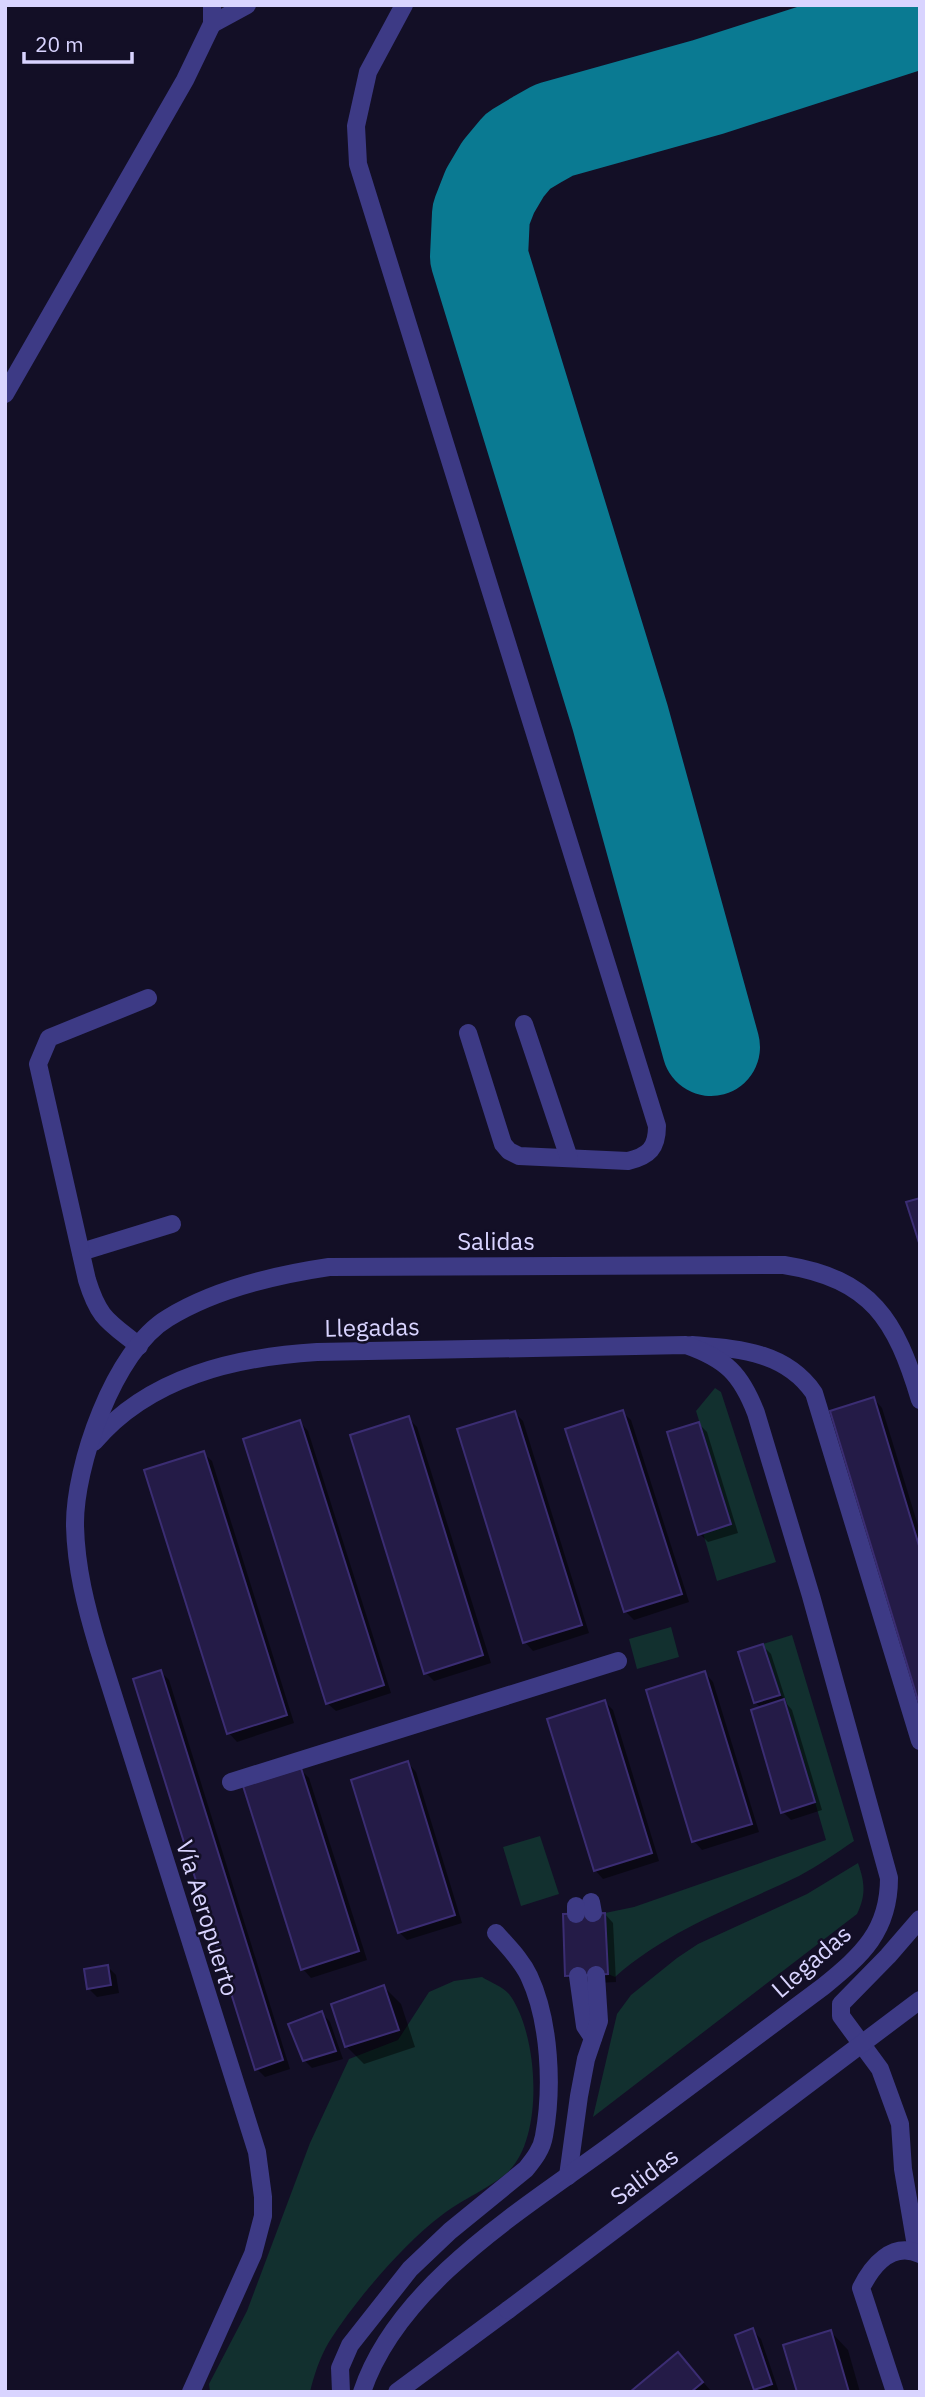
<svg xmlns="http://www.w3.org/2000/svg" width="925" height="2397" font-family="'IBM Plex Sans',sans-serif">
  <style>
    .green { fill: #12302f }
    .shadow { fill: #0007 }
    .lines { fill: none; stroke-linecap: round; stroke-linejoin: round }
    .taxiway { stroke: #0a7a92; stroke-width: 98 }
    .building { fill: #241b47; stroke: #3b2d73; stroke-width: 2 }
    .service { stroke: #3d3a85; stroke-width: 18 }
    .minor { stroke: #3d3a85; stroke-width: 18 }
    .minor-bridge { stroke: #3d3a85; stroke-width: 18 }
    .labels { text-anchor: middle; dominant-baseline: central; stroke-width: 5; stroke-linejoin: round; paint-order: stroke }
    .street-label { font-size: 24px; fill: #d9d4ff; stroke: #130f26 }
  </style>
  <rect width="100%" height="100%" fill="#130f26"/>
  <!-- green -->
  <g class="green">
    <polygon points="715,1388 721,1392 776,1562 717,1581 703,1533 731,1524 696,1411"/>
    <polygon points="671,1627 679,1657 637,1669 629,1639"/>
    <path d="M 792,1635 L 854,1841 C 836,1853 818,1866 799,1876 C 735,1907 669,1929 615,1977 L 608,1974 L 605,1913 L 634,1907 L 826,1840 L 785,1699 L 780,1695 L 763,1644 Z"/>
    <polygon points="540,1836 559,1894 521,1906 503,1847"/>
    <path d="M 858,1863 C 865,1883 866,1895 857,1914 L 593,2117 L 617,2014 L 631,1995 L 677,1958 L 698,1944 L 807,1894 Z"/>
    <path d="M 482,1977 C 490,1982 503,1987 509,1994 C 538,2032 545,2135 509,2171 C 492,2187 461,2200 442,2215 C 404,2243 354,2302 329,2342 C 320,2357 314,2375 310,2392 L 210,2392 L 209,2384 L 247,2311 L 310,2143 L 349,2059 L 398,2040 L 429,1992 L 454,1981 Z"/>
  </g>
  <!-- shadow -->
  <g class="shadow">
    <polygon points="874,1399 882,1408 920,1532 920,1701"/>
    <polygon points="622,1412 631,1420 689,1602 634,1620 625,1611"/>
    <polygon points="515,1413 523,1421 589,1633 533,1651 525,1642 459,1430"/>
    <polygon points="408,1418 417,1427 491,1663 434,1681 426,1673"/>
    <polygon points="300,1422 308,1431 391,1693 336,1711 327,1703"/>
    <polygon points="699,1424 707,1432 738,1533 708,1542 700,1534"/>
    <polygon points="203,1453 212,1461 294,1723 237,1742 229,1733"/>
    <polygon points="763,1646 771,1654 787,1704 792,1710 822,1810 791,1820 783,1812 761,1708 755,1702"/>
    <polygon points="161,1672 169,1680 290,2069 265,2077 257,2069"/>
    <polygon points="705,1673 713,1682 759,1832 702,1850 694,1841"/>
    <polygon points="605,1702 613,1710 659,1861 603,1879 595,1870"/>
    <polygon points="408,1763 416,1772 462,1923 407,1940 399,1932"/>
    <polygon points="301,1770 309,1778 367,1960 311,1978 303,1969"/>
    <polygon points="605,1914 613,1923 616,1982 575,1984 567,1976"/>
    <polygon points="107,1966 116,1975 119,1993 97,1997 88,1988"/>
    <polygon points="384,1987 401,2004 415,2047 364,2064 347,2047 333,2005"/>
    <polygon points="322,2013 330,2022 343,2059 312,2068 304,2060"/>
    <polygon points="753,2331 761,2339 779,2392 759,2392 756,2389"/>
    <polygon points="831,2332 848,2350 860,2392 798,2392"/>
    <polygon points="678,2354 712,2392 633,2392"/>
  </g>
  <g class="lines">
    <!-- taxiway -->
    <polyline class="taxiway" points="711,1047 620,717 479,257 481,214 490,191 503,169 518,151 538,139 554,130 708,87 920,19"/>
  </g>
  <!-- building -->
  <g class="building">
    <polygon points="920,1198 920,1246 906,1202"/>
    <polygon points="874,1397 920,1549 920,1707 830,1411"/>
    <polygon points="623,1410 682,1594 624,1612 565,1429"/>
    <polygon points="515,1411 582,1625 523,1643 457,1429"/>
    <polygon points="409,1416 483,1655 424,1674 350,1435"/>
    <polygon points="300,1420 384,1685 326,1704 243,1439"/>
    <polygon points="699,1422 731,1524 698,1535 667,1432"/>
    <polygon points="204,1451 287,1715 227,1734 144,1470"/>
    <polygon points="763,1644 780,1695 754,1703 738,1652"/>
    <polygon points="161,1670 283,2060 255,2070 133,1679"/>
    <polygon points="705,1671 752,1824 692,1842 646,1690"/>
    <polygon points="784,1699 815,1802 781,1813 751,1710"/>
    <polygon points="605,1700 652,1853 594,1871 547,1719"/>
    <polygon points="408,1761 455,1915 398,1933 351,1780"/>
    <polygon points="301,1768 359,1951 301,1970 243,1786"/>
    <polygon points="605,1913 608,1974 565,1976 563,1914"/>
    <polygon points="108,1965 111,1985 87,1989 84,1969"/>
    <polygon points="384,1985 399,2030 345,2047 331,2004"/>
    <polygon points="322,2011 336,2051 303,2061 288,2024"/>
    <polygon points="753,2328 772,2384 754,2390 735,2335"/>
    <polygon points="831,2330 849,2392 797,2392 783,2345"/>
    <polygon points="678,2352 703,2382 691,2392 630,2392"/>
  </g>
  <g class="lines">
    <!-- service -->
    <g class="service">
      <path d="M 404,5 L 368,72 L 356,126 L 358,164 L 657,1126 C 657,1148 649,1156 628,1161 L 519,1156 L 509,1151 L 503,1144 L 468,1033"/>
      <polyline points="212,24 247,5"/>
      <polyline points="5,394 185,80 212,24 212,5"/>
      <polyline points="524,1024 569,1158"/>
      <polyline points="81,1252 172,1224"/>
      <path d="M 692,1345 C 738,1349 785,1351 814,1393 L 920,1741"/>
      <path d="M 139,1346 C 108,1321 99,1319 87,1280 L 38,1064 L 49,1038 L 148,998"/>
      <polyline points="231,1782 618,1661"/>
      <polyline points="591,1902 593,1913"/>
      <polyline points="576,1914 576,1906"/>
      <polyline points="578,1976 585,2026 593,2038"/>
      <polyline points="568,2176 579,2096 586,2059 599,2021 596,1975"/>
      <polyline points="917,2252 903,2169 900,2124 880,2069 841,2016 841,2004 888,1956 920,1919"/>
      <path d="M 341,2392 L 340,2368 L 350,2345 L 410,2269 L 450,2231 L 526,2169 C 534,2159 542,2149 544,2136 C 553,2088 550,2021 529,1976 C 521,1959 508,1947 496,1933"/>
      <path d="M 895,2392 L 861,2288 C 872,2266 892,2241 920,2254"/>
    </g>
    <!-- minor -->
    <g class="minor">
      <path d="M 94,1442 C 149,1377 235,1357 317,1352 L 686,1345 C 726,1359 741,1374 756,1413 L 811,1596 L 889,1878 C 889,1931 862,1955 824,1986 C 753,2039 682,2092 611,2145 C 524,2209 398,2284 362,2392"/>
      <path d="M 191,2392 L 253,2254 L 263,2216 L 263,2197 L 257,2152 L 98,1647 C 86,1607 76,1568 75,1526 C 74,1467 114,1350 168,1318 C 215,1289 275,1275 329,1267 L 784,1265 C 872,1279 896,1320 920,1400"/>
      <polyline points="397,2392 508,2310"/>
    </g>
    <!-- minor-bridge -->
    <polyline class="minor-bridge" points="508,2310 920,2000"/>
  </g>
  <g class="labels">
    <!-- street labels -->
    <g class="street-label">
      <text x="496" y="1241">Salidas</text>
      <text transform="translate(372 1327) rotate(-1)">Llegadas</text>
      <text transform="translate(208 1918) rotate(73)">Vía Aeropuerto</text>
      <text transform="translate(811 1961) rotate(-41)">Llegadas</text>
      <text transform="translate(644 2176) rotate(-37)">Salidas</text>
    </g>
  </g>
  <!-- border -->
  <rect width="925" height="2397" fill="none" stroke="#d9d4ff" stroke-width="14"/>
  <!-- scale -->
  <path d="M24 52v10h108v-10" fill="none" stroke="#d9d4ff" stroke-width="3.5"/>
  <text x="35" y="52" font-size="21" fill="#d9d4ff" stroke="#130f26" stroke-width="5" paint-order="stroke">20 m</text>
</svg>
